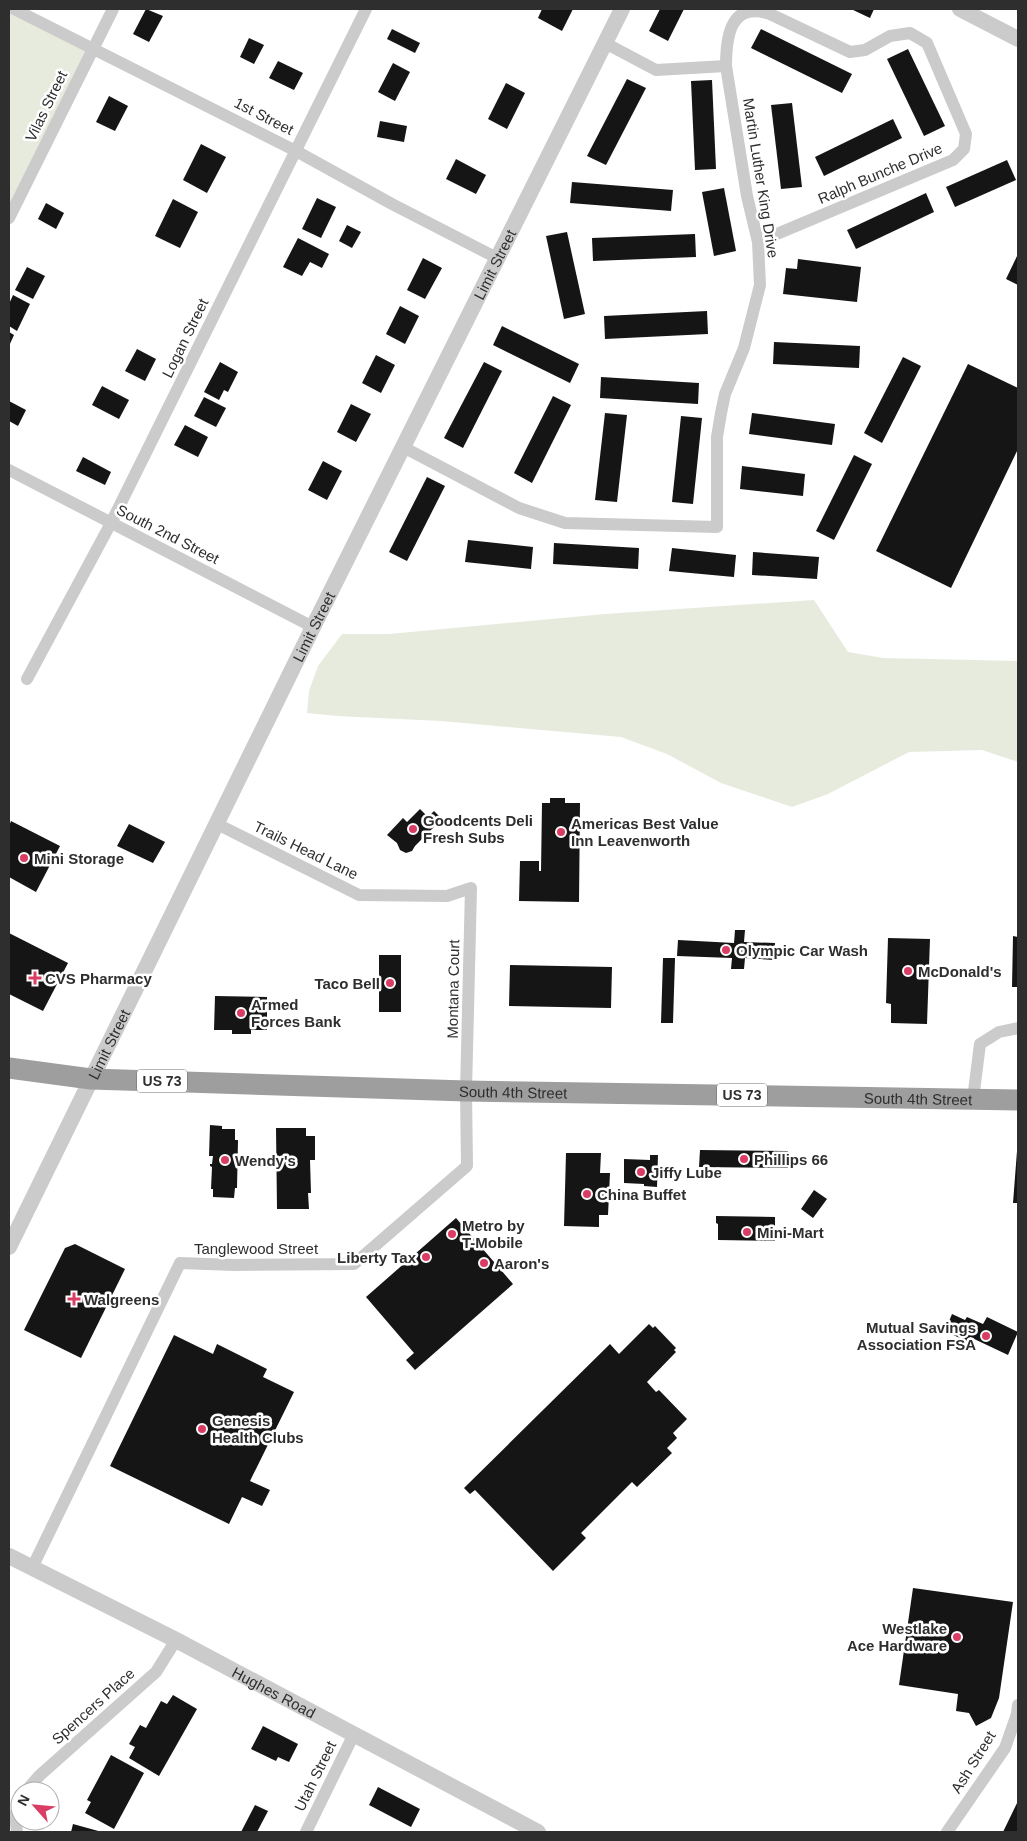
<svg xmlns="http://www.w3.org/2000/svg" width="1027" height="1841" font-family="Helvetica,sans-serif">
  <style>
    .green { fill: #e7ebdd }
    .building { fill: #151515 }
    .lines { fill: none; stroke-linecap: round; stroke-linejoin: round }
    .minor { stroke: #cbcbcb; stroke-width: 12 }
    .tertiary { stroke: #cbcbcb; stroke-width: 16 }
    .trunk { stroke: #9e9e9e; stroke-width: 21 }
    .poi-dot { fill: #d93d64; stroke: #fff; stroke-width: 2 }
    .labels { text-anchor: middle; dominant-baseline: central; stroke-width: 5; stroke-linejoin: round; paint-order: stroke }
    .shield { fill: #fff; stroke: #6d6d6d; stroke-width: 1 }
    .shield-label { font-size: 14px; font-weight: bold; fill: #2e2e2e }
    .street-label { font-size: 15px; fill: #2e2e2e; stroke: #fff }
    .poi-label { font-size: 15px; font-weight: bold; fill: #2e2e2e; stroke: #fff; text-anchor: start }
  </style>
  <rect width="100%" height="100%" fill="#fff"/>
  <!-- green -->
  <g class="green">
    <polygon points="9,9 93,49 9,218"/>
    <polygon points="814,600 848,652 883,658 1018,661 1018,762 982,750 909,752 828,794 792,807 721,783 667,754 621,737 441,721 337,716 307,713 309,691 318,666 342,634 389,634 605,614"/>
  </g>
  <!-- building -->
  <g class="building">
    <polygon points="146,9 163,16 149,42 133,34"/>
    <polygon points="542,9 573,9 562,31 538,18"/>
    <polygon points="660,9 684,9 668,41 649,31"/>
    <polygon points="851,9 874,9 870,18"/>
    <polygon points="392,29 420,43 415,53 387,39"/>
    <polygon points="761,29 852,74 842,93 751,48"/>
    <polygon points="249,38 264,45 254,64 240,57"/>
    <polygon points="908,49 945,126 924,136 887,59"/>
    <polygon points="278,61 303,73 294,90 269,78"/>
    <polygon points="393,63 410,72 395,101 378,92"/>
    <polygon points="627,79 646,88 606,165 587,156"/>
    <polygon points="712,80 716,169 695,170 691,81"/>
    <polygon points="506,83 525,93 507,129 488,119"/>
    <polygon points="109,96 128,106 115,131 96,122"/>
    <polygon points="792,103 802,187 781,189 771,105"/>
    <polygon points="893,119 902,138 824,176 815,157"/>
    <polygon points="380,121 407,126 404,142 377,137"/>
    <polygon points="201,144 226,157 207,193 183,180"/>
    <polygon points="456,159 486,175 476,194 446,179"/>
    <polygon points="1007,160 1016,180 955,207 946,187"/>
    <polygon points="572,182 673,190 671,211 570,203"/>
    <polygon points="724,188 736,251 714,256 702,192"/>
    <polygon points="926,193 934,212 856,249 847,230"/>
    <polygon points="317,198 336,207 321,238 302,229"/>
    <polygon points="173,199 198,212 180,248 155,236"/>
    <polygon points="46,203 64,213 56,229 38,219"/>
    <polygon points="347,225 361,232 352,248 339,241"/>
    <polygon points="567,232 585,314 564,319 546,236"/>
    <polygon points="695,234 696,257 593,261 592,238"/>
    <polygon points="298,238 329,254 322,268 310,262 302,276 283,267"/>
    <polygon points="1018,254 1018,285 1006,279"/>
    <polygon points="423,258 442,268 425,299 407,290"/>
    <polygon points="798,259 861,267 857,302 783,294 786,268 797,269"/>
    <polygon points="27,267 45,276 33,299 15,290"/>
    <polygon points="13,295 30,304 17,331 9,326 9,304"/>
    <polygon points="400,306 419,316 405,344 386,334"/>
    <polygon points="707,311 708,334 605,339 604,316"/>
    <polygon points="502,326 579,364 570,383 493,345"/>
    <polygon points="9,332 14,335 9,346"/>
    <polygon points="774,342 860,346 859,368 773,364"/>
    <polygon points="137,349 156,359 145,381 125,371"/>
    <polygon points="376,355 395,365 381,393 362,383"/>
    <polygon points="903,357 921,366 882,443 864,433"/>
    <polygon points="220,362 238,372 228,392 224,390 219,400 204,392"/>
    <polygon points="484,362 502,371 463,448 444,438"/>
    <polygon points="968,364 1018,388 1018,449 951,588 876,551"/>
    <polygon points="601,377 699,383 698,404 600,398"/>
    <polygon points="102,386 129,400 119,419 92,405"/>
    <polygon points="553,396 571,405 532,483 514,473"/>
    <polygon points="204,397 226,408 216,427 194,416"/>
    <polygon points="9,401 26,410 18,426 9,421"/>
    <polygon points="351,404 371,414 356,442 337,432"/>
    <polygon points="605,413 627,415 617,502 595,500"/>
    <polygon points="752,413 835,424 832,445 749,434"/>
    <polygon points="681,416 702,418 693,504 672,502"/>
    <polygon points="185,425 208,437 198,457 174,445"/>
    <polygon points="854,455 872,464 834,540 816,531"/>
    <polygon points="83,457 111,472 105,485 76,471"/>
    <polygon points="323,461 342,471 327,500 308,490"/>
    <polygon points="742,466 805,474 803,496 740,489"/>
    <polygon points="427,477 445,486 407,561 389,552"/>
    <polygon points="468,540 533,547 531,569 465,562"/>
    <polygon points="554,543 639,548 638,569 553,564"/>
    <polygon points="672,548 736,555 734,577 669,571"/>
    <polygon points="753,552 819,557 817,579 752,575"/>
    <polygon points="550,798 565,798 565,803 580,803 579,902 519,901 520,861 539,861 539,871 541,871 542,803 550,803"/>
    <polygon points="420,809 428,817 434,811 442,819 415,846 412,851 406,853 400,850 397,843 387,835 403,818 407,822"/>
    <polygon points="11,821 60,846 36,892 9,877 9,826"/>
    <polygon points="129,824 165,842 153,863 117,846"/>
    <polygon points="735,930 745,930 744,942 775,943 774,960 745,958 744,969 731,969 732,958 677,956 678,940 734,943"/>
    <polygon points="9,933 68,963 43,1011 9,994"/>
    <polygon points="1013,936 1018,937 1018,987 1012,987"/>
    <polygon points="888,938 930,939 927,1024 891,1023 891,1004 886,1003"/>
    <rect x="379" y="955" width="22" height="57"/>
    <polygon points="663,958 675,958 673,1023 661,1023"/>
    <polygon points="510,965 612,967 611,1008 509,1006"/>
    <polygon points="215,996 267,997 267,1030 251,1030 251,1034 232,1034 232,1030 214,1030"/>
    <polygon points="210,1125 222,1126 222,1129 235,1129 235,1140 238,1140 237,1188 235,1188 234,1198 213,1197 213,1189 211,1189 212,1167 210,1166 210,1164 212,1164 213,1156 209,1156"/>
    <polygon points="276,1128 306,1128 306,1136 315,1136 315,1160 310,1160 311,1193 308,1193 309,1209 277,1209"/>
    <polygon points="700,1150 788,1151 788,1168 699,1167"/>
    <polygon points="1017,1151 1018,1151 1018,1203 1013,1203"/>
    <polygon points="566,1153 601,1153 600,1173 610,1173 608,1215 599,1215 599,1227 564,1226"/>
    <polygon points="650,1155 658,1155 657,1187 644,1186 644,1184 624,1183 624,1159 650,1160"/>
    <polygon points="814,1190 827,1199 813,1218 801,1209"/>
    <polygon points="716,1216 775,1217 775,1241 718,1240 718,1224 716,1223"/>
    <polygon points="456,1218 513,1284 415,1370 406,1360 414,1353 366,1297"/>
    <polygon points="75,1244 125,1269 81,1358 24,1330 65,1248"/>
    <polygon points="952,1314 965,1320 967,1317 983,1324 987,1317 1018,1332 1008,1355 970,1337 968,1342 945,1331"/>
    <polygon points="649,1324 653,1328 655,1326 676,1348 674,1350 676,1352 647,1382 656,1392 659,1390 687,1419 673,1433 677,1438 667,1448 672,1453 637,1487 632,1482 581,1533 586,1538 553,1571 475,1490 470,1494 464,1488 610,1344 619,1354"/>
    <polygon points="174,1335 213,1354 217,1344 267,1369 263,1377 294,1392 250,1481 270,1490 262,1506 242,1497 229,1524 110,1466"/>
    <polygon points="913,1588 1013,1602 999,1698 991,1718 976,1726 969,1713 956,1711 958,1694 899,1685"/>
    <polygon points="173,1695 197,1709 159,1776 129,1758 135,1747 129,1744 140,1725 146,1728 161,1701 167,1704"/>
    <polygon points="263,1726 298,1744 289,1762 278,1757 276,1761 251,1749"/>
    <polygon points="111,1755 144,1773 114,1829 85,1813 91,1802 87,1800"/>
    <polygon points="378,1787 420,1809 411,1827 369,1805"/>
    <polygon points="1018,1801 1018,1832 1003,1832"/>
    <polygon points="255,1805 268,1811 257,1832 241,1832"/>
    <polygon points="73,1824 102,1832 71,1832"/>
  </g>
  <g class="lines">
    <!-- minor -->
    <g class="minor">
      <polyline points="14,9 296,151 392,204 497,258"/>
      <polyline points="605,43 656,70 726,66"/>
      <polyline points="9,218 113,9"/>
      <path d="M 403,447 L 519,508 L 565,523 L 717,527 L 717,437 L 721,413 L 725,394 L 744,348 L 760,285 L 758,242 L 747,196 L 726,66 C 726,35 731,1 770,14 L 850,52 L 865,50 L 890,36 L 910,33 L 927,43 L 966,134 L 964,149 L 953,160 L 758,242"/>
      <polyline points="9,470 313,627"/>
      <polyline points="27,679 111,523 366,9"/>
      <polyline points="973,1099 980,1044 999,1032 1018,1028"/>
      <polyline points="32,1568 180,1263 234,1265 354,1264 467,1166 466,1091 471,888 447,896 359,895 217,824"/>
      <polyline points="26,1791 39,1776 156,1672 176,1640"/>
      <polyline points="17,1832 15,1815 20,1803"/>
      <polyline points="306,1832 354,1734"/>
      <polyline points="947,1832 1005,1748 1017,1714 1018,1705"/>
    </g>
    <!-- tertiary -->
    <g class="tertiary">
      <polyline points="960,9 1018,39"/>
      <path id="s1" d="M 9,1247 L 313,627 L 622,9"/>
      <path id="s2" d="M 9,1556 L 176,1640 L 538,1832"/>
    </g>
    <!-- trunk -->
    <path class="trunk" id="s3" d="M 9,1068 L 91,1079 L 466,1091 L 1018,1100"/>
  </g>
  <!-- markers -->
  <g class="poi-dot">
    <circle cx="413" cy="829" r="5"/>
    <circle cx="561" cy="832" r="5"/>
    <circle cx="24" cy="858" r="5"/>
    <circle cx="726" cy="950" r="5"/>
    <circle cx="908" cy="971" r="5"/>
    <path d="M32.5 970.5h5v5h5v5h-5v5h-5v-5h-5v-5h5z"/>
    <circle cx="390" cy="983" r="5"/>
    <circle cx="241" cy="1013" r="5"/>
    <circle cx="744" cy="1159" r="5"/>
    <circle cx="225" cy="1160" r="5"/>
    <circle cx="641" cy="1172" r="5"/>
    <circle cx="587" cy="1194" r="5"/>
    <circle cx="747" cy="1232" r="5"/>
    <circle cx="452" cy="1234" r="5"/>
    <circle cx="426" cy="1257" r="5"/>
    <circle cx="484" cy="1263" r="5"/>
    <path d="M71.5 1291.5h5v5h5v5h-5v5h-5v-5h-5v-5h5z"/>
    <circle cx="986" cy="1336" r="5"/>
    <circle cx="202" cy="1429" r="5"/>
    <circle cx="957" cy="1637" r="5"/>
  </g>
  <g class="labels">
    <!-- shield labels -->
    <g class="shield">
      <rect x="137" y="1069.5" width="50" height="23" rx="4"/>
      <rect x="717" y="1083.5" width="50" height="23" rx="4"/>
    </g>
    <g class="shield-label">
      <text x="162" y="1081">US 73</text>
      <text x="742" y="1095">US 73</text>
    </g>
    <!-- street labels -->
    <g class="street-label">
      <text transform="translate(46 106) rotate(-64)">Vilas Street</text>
      <text transform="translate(264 116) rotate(27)">1st Street</text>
      <text transform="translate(880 173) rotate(-23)">Ralph Bunche Drive</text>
      <text transform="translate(761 178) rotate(81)">Martin Luther King Drive</text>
      <text stroke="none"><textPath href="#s1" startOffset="1096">Limit Street</textPath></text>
      <text transform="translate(185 338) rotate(-64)">Logan Street</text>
      <text transform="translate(168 534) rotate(27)">South 2nd Street</text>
      <text stroke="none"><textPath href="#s1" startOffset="691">Limit Street</textPath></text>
      <text transform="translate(306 850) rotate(26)">Trails Head Lane</text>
      <text transform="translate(453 989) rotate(-89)">Montana Court</text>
      <text stroke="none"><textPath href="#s1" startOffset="226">Limit Street</textPath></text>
      <text stroke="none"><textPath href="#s3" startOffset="505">South 4th Street</textPath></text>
      <text stroke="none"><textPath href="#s3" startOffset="910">South 4th Street</textPath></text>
      <text x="256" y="1248">Tanglewood Street</text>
      <text stroke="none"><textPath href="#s2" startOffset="298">Hughes Road</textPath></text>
      <text transform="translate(93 1706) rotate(-42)">Spencers Place</text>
      <text transform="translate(973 1762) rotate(-58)">Ash Street</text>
      <text transform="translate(315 1776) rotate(-64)">Utah Street</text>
    </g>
    <!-- poi labels -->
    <g class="poi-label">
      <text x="423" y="820">Goodcents Deli<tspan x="423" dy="17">Fresh Subs</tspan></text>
      <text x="571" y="823">Americas Best Value<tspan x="571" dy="17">Inn Leavenworth</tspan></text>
      <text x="34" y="858">Mini Storage</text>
      <text x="736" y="950">Olympic Car Wash</text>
      <text x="918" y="971">McDonald's</text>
      <text x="45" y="978">CVS Pharmacy</text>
      <text x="380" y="983" text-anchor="end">Taco Bell</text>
      <text x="251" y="1004">Armed<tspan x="251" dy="17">Forces Bank</tspan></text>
      <text x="754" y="1159">Phillips 66</text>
      <text x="235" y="1160">Wendy's</text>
      <text x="651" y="1172">Jiffy Lube</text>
      <text x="597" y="1194">China Buffet</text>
      <text x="462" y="1225">Metro by<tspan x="462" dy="17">T-Mobile</tspan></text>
      <text x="757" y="1232">Mini-Mart</text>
      <text x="416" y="1257" text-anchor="end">Liberty Tax</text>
      <text x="494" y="1263">Aaron's</text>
      <text x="84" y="1299">Walgreens</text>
      <text x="976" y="1327" text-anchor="end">Mutual Savings<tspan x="976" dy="17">Association FSA</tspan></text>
      <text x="212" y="1420">Genesis<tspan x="212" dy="17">Health Clubs</tspan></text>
      <text x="947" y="1628" text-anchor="end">Westlake<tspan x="947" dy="17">Ace Hardware</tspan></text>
    </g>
  </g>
  <!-- border -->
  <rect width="1027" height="1841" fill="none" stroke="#2e2e2e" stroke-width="20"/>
  <!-- north arrow -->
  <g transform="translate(35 1806) rotate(297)"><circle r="24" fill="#ffffff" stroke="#ababab"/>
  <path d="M0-4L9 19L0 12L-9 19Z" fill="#d93d64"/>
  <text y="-8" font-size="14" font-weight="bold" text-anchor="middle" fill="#2e2e2e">N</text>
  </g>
</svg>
